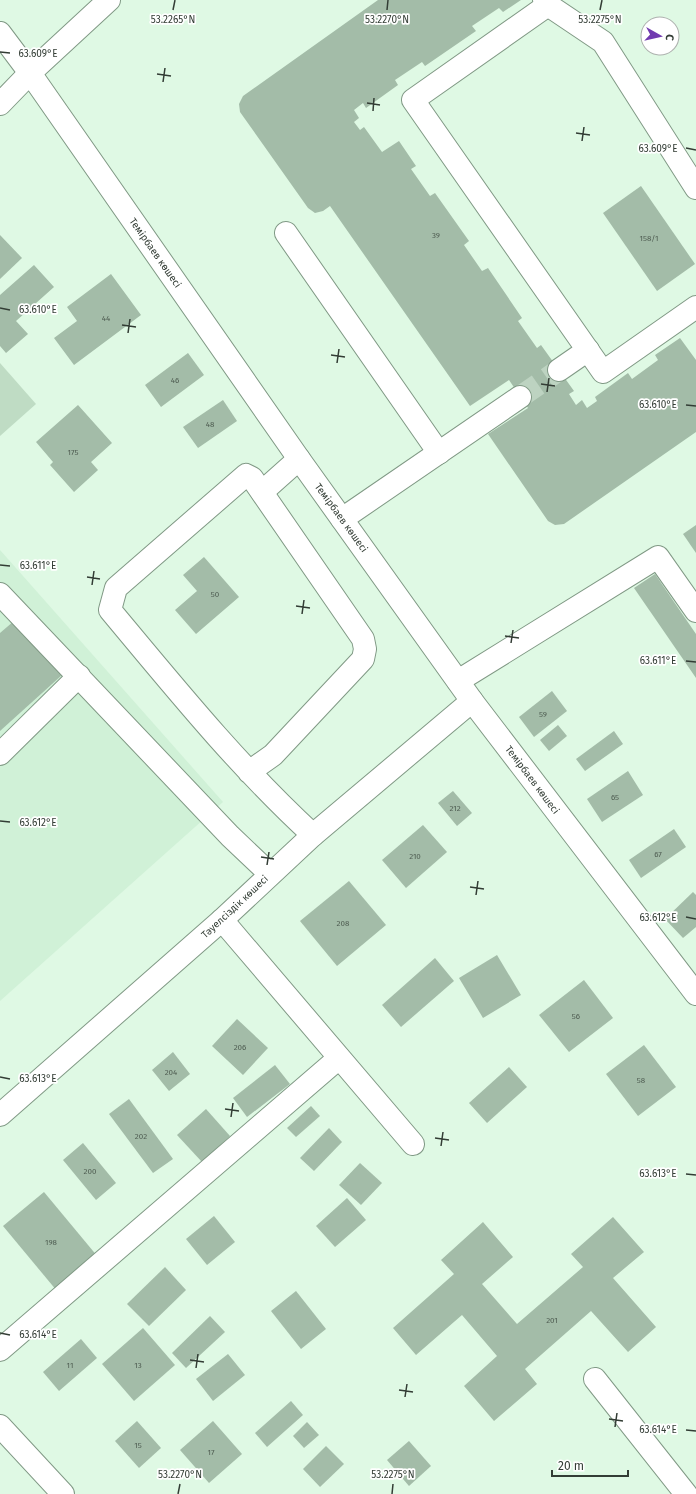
<svg xmlns="http://www.w3.org/2000/svg" width="696" height="1494" font-family="'Fira Sans',sans-serif">
  <style>
    .built { fill: #d0f1d7 }
    .green { fill: #bfdcc4 }
    .building { fill: #a3bca8 }
    .lines { fill: none; stroke-linecap: round; stroke-linejoin: round }
    .minor-tunnel { stroke: #bdd3c1; stroke-width: 22; stroke-dasharray: 22 11; stroke-linecap: butt }
    .minor-casing { stroke: #809985; stroke-width: 24 }
    .major-casing { stroke: #809985; stroke-width: 24 }
    .minor { stroke: #fff; stroke-width: 22 }
    .major { stroke: #fff; stroke-width: 22 }
    .ticks { fill: none; stroke: #333d35; stroke-width: 1.5 }
    .labels { text-anchor: middle; dominant-baseline: central; stroke-width: 3.5; stroke-linejoin: round; paint-order: stroke }
    .number-label { font-size: 8px; fill: #4f5d52 }
    .street-label { font-size: 10px; fill: #333d35; stroke: #fff }
    .ticks-label { font-size: 10px; text-anchor: middle; fill: #333d35; stroke: #fff; stroke-width: 3.5; stroke-linejoin: round; paint-order: stroke }
  </style>
  <rect width="100%" height="100%" fill="#dff9e4"/>
  <!-- built -->
  <polygon class="built" points="0,550 223,802 0,1001"/>
  <!-- green -->
  <polygon class="green" points="0,363 36,404 0,436"/>
  <!-- building -->
  <g class="building">
    <polygon points="378,0 521,0 503,12 499,8 472,26 476,31 425,66 422,62 395,80 398,85 366,108 363,103 354,110 359,118 354,122 360,130 364,127 382,152 399,141 416,166 411,169 430,196 435,193 469,241 464,245 482,271 488,268 522,318 518,321 537,348 541,345 574,391 569,394 576,405 582,400 587,408 597,401 595,397 628,373 632,379 658,360 655,355 680,338 696,360 696,432 564,524 555,525 548,521 488,434 528,408 509,380 470,406 330,206 323,211 315,213 308,208 240,112 239,104 243,96"/>
    <polygon points="641,186 695,264 657,291 603,213"/>
    <polygon points="0,235 22,258 0,279"/>
    <polygon points="34,265 54,287 16,321 28,334 6,353 0,346 0,295"/>
    <polygon points="111,274 141,315 74,365 54,338 77,321 67,307"/>
    <polygon points="188,353 204,375 161,407 145,385"/>
    <polygon points="223,400 237,421 198,448 183,427"/>
    <polygon points="78,405 112,443 91,462 98,470 74,492 50,465 53,462 36,442"/>
    <polygon points="696,525 696,553 683,534"/>
    <polygon points="204,557 239,597 196,634 175,610 197,591 183,575"/>
    <polygon points="655,574 696,634 696,678 634,588"/>
    <polygon points="14,621 62,675 0,731 0,633"/>
    <polygon points="552,691 567,711 534,737 519,717"/>
    <polygon points="558,725 567,736 549,751 540,740"/>
    <polygon points="614,731 623,744 585,771 576,759"/>
    <polygon points="628,771 643,795 602,822 587,799"/>
    <polygon points="453,791 472,813 457,826 438,803"/>
    <polygon points="423,825 447,852 406,888 382,860"/>
    <polygon points="674,829 686,847 641,878 629,860"/>
    <polygon points="349,881 386,925 337,966 300,921"/>
    <polygon points="693,892 696,895 696,927 683,938 665,919"/>
    <polygon points="497,955 521,995 483,1018 459,978"/>
    <polygon points="435,958 454,981 401,1027 382,1005"/>
    <polygon points="584,980 613,1018 569,1052 539,1015"/>
    <polygon points="237,1019 268,1048 243,1075 212,1046"/>
    <polygon points="644,1045 676,1087 638,1116 606,1074"/>
    <polygon points="173,1052 190,1074 169,1091 152,1070"/>
    <polygon points="275,1065 290,1084 247,1117 233,1098"/>
    <polygon points="509,1067 527,1087 487,1123 469,1103"/>
    <polygon points="129,1099 173,1159 153,1173 109,1114"/>
    <polygon points="311,1106 320,1116 296,1137 287,1128"/>
    <polygon points="206,1109 230,1136 202,1162 177,1135"/>
    <polygon points="329,1128 342,1142 314,1171 300,1158"/>
    <polygon points="83,1143 116,1183 96,1200 63,1160"/>
    <polygon points="360,1163 382,1183 361,1205 339,1185"/>
    <polygon points="44,1192 98,1257 57,1291 3,1226"/>
    <polygon points="347,1198 366,1220 335,1247 316,1226"/>
    <polygon points="214,1216 235,1242 207,1265 186,1239"/>
    <polygon points="613,1217 644,1252 613,1278 656,1327 628,1352 591,1311 525,1369 537,1384 494,1421 464,1386 497,1356 462,1315 416,1355 393,1328 454,1274 441,1260 483,1222 513,1257 482,1284 517,1324 583,1267 571,1254"/>
    <polygon points="165,1267 186,1290 149,1326 127,1304"/>
    <polygon points="296,1291 326,1329 301,1349 271,1311"/>
    <polygon points="210,1316 225,1332 186,1368 172,1353"/>
    <polygon points="143,1328 175,1365 134,1401 102,1364"/>
    <polygon points="81,1339 97,1358 59,1391 43,1372"/>
    <polygon points="228,1354 245,1375 213,1401 196,1379"/>
    <polygon points="291,1401 303,1415 267,1447 255,1433"/>
    <polygon points="137,1421 161,1448 139,1468 115,1441"/>
    <polygon points="213,1421 242,1454 209,1483 180,1450"/>
    <polygon points="307,1422 319,1435 304,1448 293,1436"/>
    <polygon points="409,1441 431,1466 409,1486 387,1460"/>
    <polygon points="326,1446 344,1464 320,1487 303,1469"/>
  </g>
  <g class="lines">
    <!-- minor-tunnel -->
    <polyline class="minor-tunnel" points="520,397 559,370"/>
    <!-- minor casing -->
    <g class="minor-casing">
      <g id="minor">
        <polyline points="544,0 548,5 603,42 696,188"/>
        <polyline points="548,5 413,100 603,372 696,307"/>
        <polyline points="0,33 30,73 109,0"/>
        <polyline points="286,233 439,453"/>
        <polyline points="559,370 588,350"/>
        <polyline points="262,492 299,459"/>
        <polyline points="342,519 520,397"/>
        <polyline points="0,594 230,836 270,874"/>
        <polyline points="458,681 658,557 696,611"/>
        <polyline points="472,701 696,994"/>
        <polyline points="0,754 79,676"/>
        <path d="M 249,772 L 273,755 L 363,659 L 365,649 L 363,639 L 252,478 L 246,475 L 116,588 L 110,610 C 175,688 238,766 313,835"/>
        <polyline points="222,920 413,1144"/>
        <polyline points="0,1350 339,1058"/>
        <polyline points="595,1379 686,1494"/>
        <polyline points="0,1426 63,1494"/>
      </g>
    </g>
    <!-- major casing -->
    <g class="major-casing">
      <polyline id="major" points="0,104 30,73 299,459 472,701 313,835 222,920 0,1115"/>
    </g>
    <!-- minor -->
    <use href="#minor" class="minor"/>
    <!-- major -->
    <use href="#major" class="major"/>
  </g>
  <!-- ticks -->
  <path class="ticks" d="M 173,10 L 175,0M 387,10 L 388,0M 600,10 L 602,0M 0,52 L 10,53M 157,74 L 171,76M 163,82 L 165,68M 367,103 L 380,105M 373,111 L 374,98M 576,133 L 590,135M 582,141 L 584,127M 686,148 L 696,150M 0,308 L 10,310M 122,325 L 136,327M 128,333 L 130,319M 331,355 L 345,357M 337,363 L 339,349M 541,384 L 555,386M 547,392 L 549,378M 686,405 L 696,406M 0,565 L 10,566M 87,577 L 100,579M 92,585 L 94,571M 296,606 L 310,608M 302,614 L 304,600M 505,636 L 519,638M 511,643 L 513,630M 686,661 L 696,662M 0,821 L 10,822M 261,857 L 274,859M 267,865 L 269,852M 470,887 L 484,889M 476,895 L 478,881M 686,917 L 696,919M 0,1077 L 10,1079M 225,1109 L 239,1111M 231,1117 L 233,1103M 435,1138 L 449,1140M 441,1146 L 443,1132M 686,1174 L 696,1175M 0,1333 L 10,1335M 190,1360 L 204,1362M 196,1368 L 198,1354M 399,1390 L 413,1392M 405,1397 L 407,1384M 609,1419 L 623,1421M 615,1427 L 617,1413M 686,1430 L 696,1431M 178,1494 L 180,1484M 392,1494 L 393,1484"/>
  <g class="labels">
    <!-- number labels -->
    <g class="number-label">
      <text x="436" y="235">39</text>
      <text x="649" y="238">158/1</text>
      <text x="106" y="318">44</text>
      <text x="175" y="380">46</text>
      <text x="210" y="424">48</text>
      <text x="73" y="452">175</text>
      <text x="215" y="594">50</text>
      <text x="543" y="714">59</text>
      <text x="615" y="797">65</text>
      <text x="455" y="808">212</text>
      <text x="658" y="854">67</text>
      <text x="415" y="856">210</text>
      <text x="343" y="923">208</text>
      <text x="576" y="1016">56</text>
      <text x="240" y="1047">206</text>
      <text x="171" y="1072">204</text>
      <text x="641" y="1080">58</text>
      <text x="141" y="1136">202</text>
      <text x="90" y="1171">200</text>
      <text x="51" y="1242">198</text>
      <text x="552" y="1320">201</text>
      <text x="70" y="1365">11</text>
      <text x="138" y="1365">13</text>
      <text x="138" y="1445">15</text>
      <text x="211" y="1452">17</text>
    </g>
    <!-- street labels -->
    <g class="street-label">
      <text transform="translate(155 253) rotate(55)">Темірбаев көшесі</text>
      <text transform="translate(341 518) rotate(54)">Темірбаев көшесі</text>
      <text transform="translate(532 780) rotate(53)">Темірбаев көшесі</text>
      <text transform="translate(235 907) rotate(-43)">Тәуелсіздік көшесі</text>
    </g>
  </g>
  <g class="ticks-label">
    <text x="173" y="23">53.2265°N</text>
    <text x="387" y="23">53.2270°N</text>
    <text x="600" y="23">53.2275°N</text>
    <text x="38" y="57">63.609°E</text>
    <text x="658" y="152">63.609°E</text>
    <text x="38" y="313">63.610°E</text>
    <text x="658" y="408">63.610°E</text>
    <text x="38" y="569">63.611°E</text>
    <text x="658" y="664">63.611°E</text>
    <text x="38" y="826">63.612°E</text>
    <text x="658" y="921">63.612°E</text>
    <text x="38" y="1082">63.613°E</text>
    <text x="658" y="1177">63.613°E</text>
    <text x="38" y="1338">63.614°E</text>
    <text x="658" y="1433">63.614°E</text>
    <text x="180" y="1478">53.2270°N</text>
    <text x="393" y="1478">53.2275°N</text>
  </g>
  <!-- north arrow -->
  <g transform="translate(660 36) rotate(98)"><circle r="19" fill="#ffffff" stroke="#adb1ae"/>
  <path d="M0-3L7 15L0 10L-7 15Z" fill="#713ab0"/>
  <text y="-6" font-size="11" font-weight="bold" text-anchor="middle" fill="#333d35">С</text>
  </g>
  <!-- scale -->
  <path d="M552 1470v6h76v-6" fill="none" stroke="#333d35" stroke-width="2"/>
  <text x="558" y="1470" font-size="12" fill="#333d35" stroke="#ffffff" stroke-width="3" paint-order="stroke">20 m</text>
</svg>
